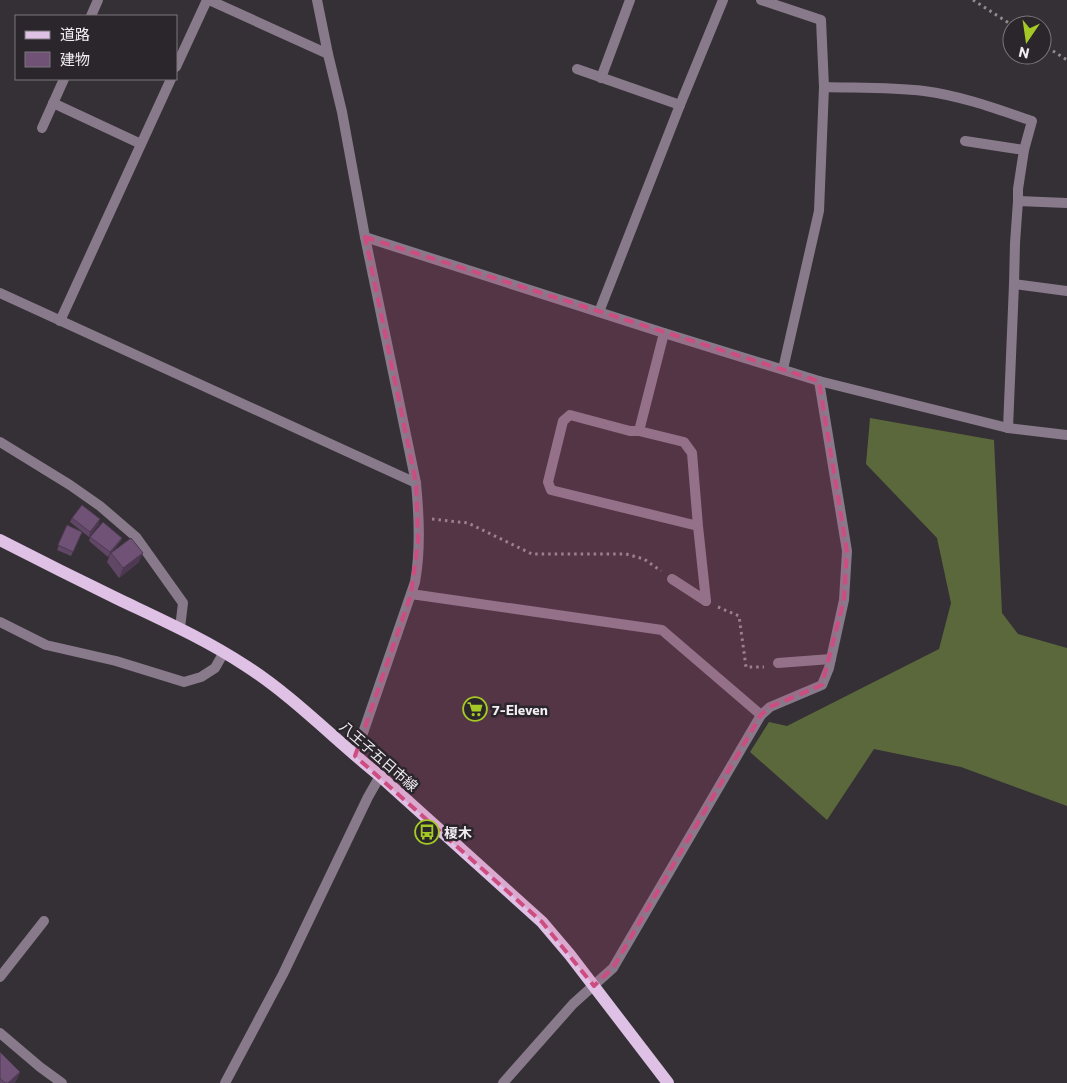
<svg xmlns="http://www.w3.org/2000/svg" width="1067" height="1083" font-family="Commissioner,'Noto Sans JP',sans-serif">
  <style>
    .forest { fill: #5b683b }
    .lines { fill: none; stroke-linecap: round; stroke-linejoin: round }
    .path { stroke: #918c92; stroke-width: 3; stroke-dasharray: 2.5 4; stroke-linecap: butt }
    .service { stroke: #887a8b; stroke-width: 10 }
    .minor { stroke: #887a8b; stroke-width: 10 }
    .primary { stroke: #dec1e4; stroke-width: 12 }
    .wall { fill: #604765 }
    .shaded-wall { fill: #4e3953 }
    .building { fill: #705276; stroke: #4e3953 }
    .marked { fill: #ce4d81; fill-opacity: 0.2; stroke: #ce4d81; stroke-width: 4; stroke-dasharray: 10 6; stroke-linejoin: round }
    .labels { text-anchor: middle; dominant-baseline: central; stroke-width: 5; stroke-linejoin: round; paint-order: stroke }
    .poi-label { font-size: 14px; font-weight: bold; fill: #f1edf2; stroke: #2b262c; text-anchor: start }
    .street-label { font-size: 14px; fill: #f1edf2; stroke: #2b262c }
  </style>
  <rect width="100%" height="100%" fill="#353036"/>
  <!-- forest -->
  <polygon class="forest" points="870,418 994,440 1002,613 1018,634 1067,648 1067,806 961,767 874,749 827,820 750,752 769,722 787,726 939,649 951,603 937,538 866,464"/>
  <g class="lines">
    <!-- path -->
    <g class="path">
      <polyline points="973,0 1012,25"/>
      <polyline points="1042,44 1067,60"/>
      <polyline points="432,519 468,523 532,554 626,554 644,559 661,571"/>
      <polyline points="718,607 739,616 746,667 764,667"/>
    </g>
    <!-- service -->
    <g class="service">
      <polyline points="577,69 680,105"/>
      <polyline points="601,78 630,0"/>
      <polyline points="965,141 1024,150"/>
      <polyline points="1018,201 1067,203"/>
      <polyline points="1014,284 1067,291"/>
      <polyline points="0,442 70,485 100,506 136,537 183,603 180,628"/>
      <polyline points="672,579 706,601"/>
      <polyline points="778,663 831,659"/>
      <polyline points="0,977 44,921"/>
    </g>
    <!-- minor -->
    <g class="minor">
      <polyline points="209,0 328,54"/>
      <path d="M 317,0 L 328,54 L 342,112 L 365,237 L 416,483 C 419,515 421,549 415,582 L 355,756"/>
      <polyline points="761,0 821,20 824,87 819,211 783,369"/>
      <polyline points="91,16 98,0"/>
      <polyline points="176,67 207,0"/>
      <path d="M 824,87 C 857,88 891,87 924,91 C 962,96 997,109 1032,121 L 1024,150 L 1018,189 L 1018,201 L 1015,243 L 1014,284 L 1008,428"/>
      <polyline points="53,103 141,144"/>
      <polyline points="42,128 64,79"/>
      <polyline points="365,237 664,333 819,381 1008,428 1067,435"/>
      <polyline points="0,293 416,483"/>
      <polyline points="599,312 680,105 723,0"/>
      <polyline points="60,321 171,79"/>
      <polyline points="639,431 664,333"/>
      <polyline points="698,526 551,490 548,482 563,421 570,415 630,431 639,431 684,442 692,453 698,526 706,601"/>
      <polyline points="411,594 662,630 761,715"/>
      <polyline points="0,622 46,645 116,661 184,682 201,677 215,668 224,652"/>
      <polyline points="0,1033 40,1067 62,1083"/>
      <polyline points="225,1083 283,974 368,797 380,776"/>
      <polyline points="503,1083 573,1004 613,968 761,715 770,707 822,685 829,668 844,600 847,551 819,381"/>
    </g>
    <!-- primary -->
    <path class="primary" d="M 0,540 C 39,560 79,580 118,599 C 162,620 205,639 246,666 C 294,697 335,740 380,776 L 542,922 L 570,955 L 668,1083"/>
  </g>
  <!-- wall -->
  <g class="wall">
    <polygon points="72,518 99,524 89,537 70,522"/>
    <polygon points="67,525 82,532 71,556 57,550"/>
    <polygon points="90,537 122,538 120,542 112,552 139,562 119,578 107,562 110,555 108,557 89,541"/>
    <polygon points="0,1052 20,1072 16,1081 14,1083 0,1083"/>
  </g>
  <!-- shaded-wall -->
  <g class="shaded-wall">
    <polygon points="100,519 99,524 89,537 90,532"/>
    <polygon points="122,538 120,542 108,557 110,552"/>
    <polygon points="143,553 139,562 119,578 123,568"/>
    <polygon points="20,1072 16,1081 14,1083 8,1083"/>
  </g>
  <!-- building -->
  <g class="building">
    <polygon points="82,505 100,519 90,532 72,518"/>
    <polygon points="103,522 122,538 110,552 90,537"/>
    <polygon points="67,525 82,532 73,552 58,545"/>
    <polygon points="131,538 143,553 123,568 111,553"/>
    <polygon points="0,1052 20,1072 8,1083 5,1083 0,1078"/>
  </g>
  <!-- marked area -->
  <path class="marked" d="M 365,237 L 819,381 L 847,551 L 844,600 L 822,685 L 770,707 L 761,715 L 613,968 L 594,986 L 542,922 L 355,756 L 411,594 L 418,542 L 416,483 Z"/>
  <!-- icons -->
  <defs>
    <g id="supermarket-ring" transform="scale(1.25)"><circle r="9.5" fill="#2b262c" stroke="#a4c824" stroke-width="1.5"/><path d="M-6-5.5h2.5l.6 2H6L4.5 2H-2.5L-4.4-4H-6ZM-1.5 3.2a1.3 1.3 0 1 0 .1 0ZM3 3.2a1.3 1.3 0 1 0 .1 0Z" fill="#a4c824"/></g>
    <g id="bus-ring" transform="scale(1.25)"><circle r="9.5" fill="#2b262c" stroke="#a4c824" stroke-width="1.5"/><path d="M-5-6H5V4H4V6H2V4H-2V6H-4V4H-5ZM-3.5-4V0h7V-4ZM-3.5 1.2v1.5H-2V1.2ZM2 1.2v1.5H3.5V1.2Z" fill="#a4c824"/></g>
  </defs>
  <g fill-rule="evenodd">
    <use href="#supermarket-ring" x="475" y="709"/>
    <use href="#bus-ring" x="427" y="832"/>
  </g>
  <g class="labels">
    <!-- poi labels -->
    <g class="poi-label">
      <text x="492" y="709">7-Eleven</text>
      <text x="444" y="832">榎木</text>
    </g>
    <!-- street labels -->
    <g class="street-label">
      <text transform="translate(379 756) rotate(41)">八王子五日市線</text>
    </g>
  </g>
  <!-- legend -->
  <rect x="15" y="15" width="162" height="65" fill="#2b262c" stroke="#7a767b"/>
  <rect x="25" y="31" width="25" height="8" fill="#dec1e4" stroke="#7a767b"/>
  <text x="60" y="40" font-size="15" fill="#f1edf2">道路</text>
  <rect x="25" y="52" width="25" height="15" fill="#705276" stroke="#7a767b"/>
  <text x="60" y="65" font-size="15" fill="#f1edf2">建物</text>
  <!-- north arrow -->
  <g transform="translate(1027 40) rotate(193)"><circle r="24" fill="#2b262c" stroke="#7a767b"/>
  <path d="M0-4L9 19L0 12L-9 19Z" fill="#a4c824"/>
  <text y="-8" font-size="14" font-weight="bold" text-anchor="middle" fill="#f1edf2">N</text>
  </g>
</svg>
